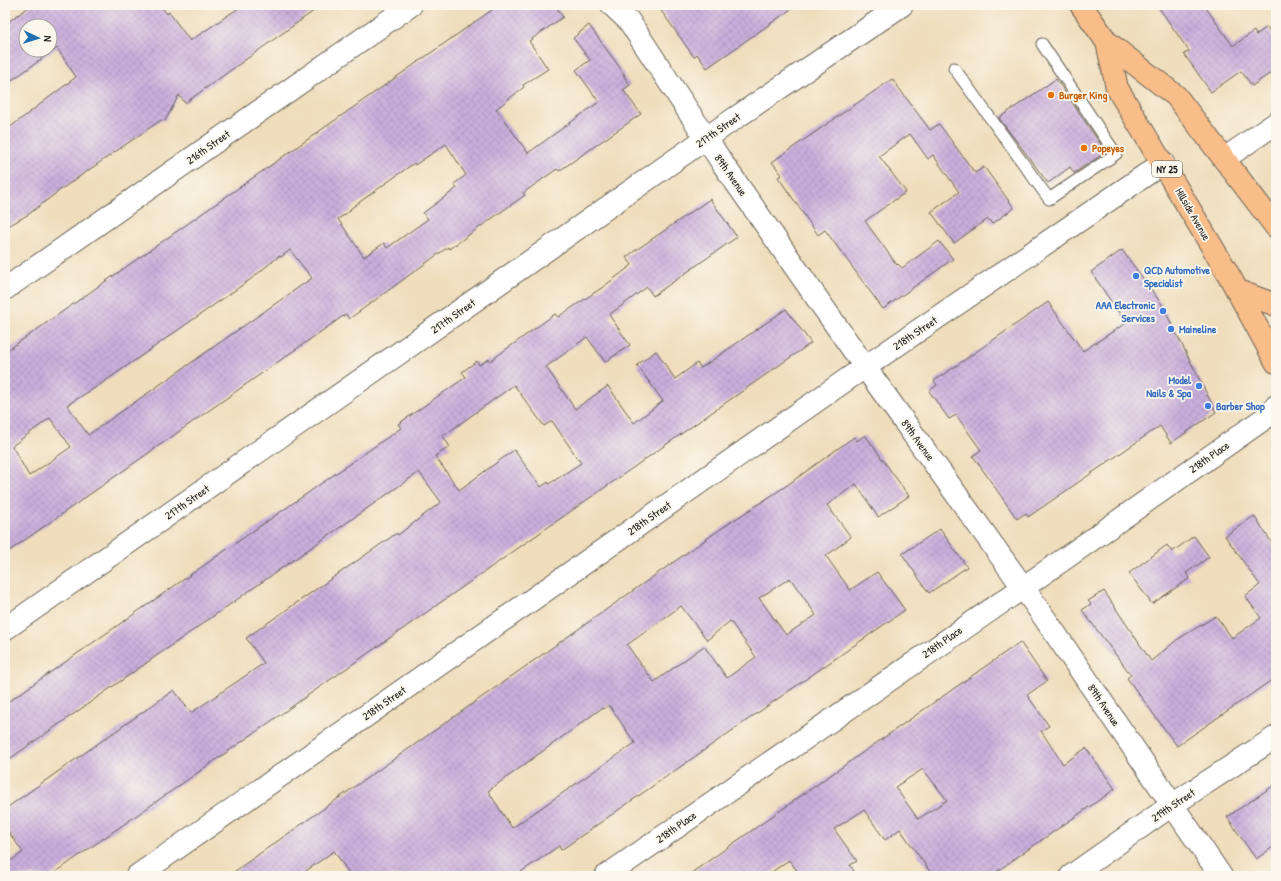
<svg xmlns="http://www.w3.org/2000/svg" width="1281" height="881" font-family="'Patrick Hand',sans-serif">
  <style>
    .building { fill: url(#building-cross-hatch); fill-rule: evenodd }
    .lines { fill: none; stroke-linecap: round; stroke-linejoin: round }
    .lane-casing { stroke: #666054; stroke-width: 13 }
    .street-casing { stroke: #666054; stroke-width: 24 }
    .primary-casing { stroke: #666054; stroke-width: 24 }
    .lane { stroke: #fff; stroke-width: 11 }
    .street { stroke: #fff; stroke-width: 22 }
    .primary { stroke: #f8bd89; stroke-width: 22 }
    .food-dot { fill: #e8710a; stroke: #fbf7ec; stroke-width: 1.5 }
    .shop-dot { fill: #3f7fe0; stroke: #fbf7ec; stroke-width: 1.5 }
    .labels { text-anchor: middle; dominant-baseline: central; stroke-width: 3.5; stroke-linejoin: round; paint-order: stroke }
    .shield { fill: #fbf7ec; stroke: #5f5e5a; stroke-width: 1 }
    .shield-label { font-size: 10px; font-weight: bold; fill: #1c1c1c }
    .food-label { font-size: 11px; font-weight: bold; fill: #c56008; stroke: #fbf7ec; text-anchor: start }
    .street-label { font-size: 11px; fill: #1c1c1c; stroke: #fbf7ec }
    .shop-label { font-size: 11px; font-weight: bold; fill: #366cbe; stroke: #fbf7ec; text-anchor: start }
  </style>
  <defs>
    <pattern id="building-cross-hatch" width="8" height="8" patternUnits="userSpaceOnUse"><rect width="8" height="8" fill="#c9aedc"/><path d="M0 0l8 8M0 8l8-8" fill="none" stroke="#ac95bc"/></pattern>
  </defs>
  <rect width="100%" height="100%" fill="#fbf7ec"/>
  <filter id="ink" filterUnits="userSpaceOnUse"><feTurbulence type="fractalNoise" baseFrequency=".025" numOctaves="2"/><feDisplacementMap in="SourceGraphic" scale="8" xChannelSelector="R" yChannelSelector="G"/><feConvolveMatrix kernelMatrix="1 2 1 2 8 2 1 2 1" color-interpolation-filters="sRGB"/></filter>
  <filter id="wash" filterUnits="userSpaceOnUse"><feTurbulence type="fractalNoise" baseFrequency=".012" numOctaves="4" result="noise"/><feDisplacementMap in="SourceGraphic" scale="16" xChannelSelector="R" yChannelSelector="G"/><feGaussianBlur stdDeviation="0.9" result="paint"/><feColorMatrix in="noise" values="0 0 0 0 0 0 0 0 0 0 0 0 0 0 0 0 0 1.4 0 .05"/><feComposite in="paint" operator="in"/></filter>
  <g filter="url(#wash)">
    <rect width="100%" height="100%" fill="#efddbb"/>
    <g id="blocks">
      <!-- building -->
      <g class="building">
        <path d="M 32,5 L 160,5 L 167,14 L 169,12 L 190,41 L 243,5 L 322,5 L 185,103 L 179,95 L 165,121 L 161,120 L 60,190 L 29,214 L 5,228 L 5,131 L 76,77 L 57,48 L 5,85 L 5,24 ZM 26,26 L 50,26 L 50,50 L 26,50 Z"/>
        <path d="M 499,5 L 555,5 L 563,17 L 529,41 L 548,69 L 523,85 L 524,87 L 496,109 L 528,153 L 599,102 L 576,70 L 590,60 L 573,38 L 589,25 L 625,75 L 623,75 L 630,85 L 623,90 L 641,114 L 559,171 L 557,169 L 523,193 L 525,195 L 449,249 L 448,247 L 349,319 L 346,314 L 5,554 L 5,352 ZM 446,144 L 466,175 L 454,184 L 457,188 L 423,213 L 428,219 L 387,248 L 384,243 L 364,257 L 338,219 L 350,211 L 350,209 L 414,163 L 415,165 ZM 290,250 L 312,278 L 88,435 L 67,405 L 101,384 L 251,279 L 279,256 L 281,257 ZM 50,418 L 71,447 L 29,476 L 12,446 Z"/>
        <polygon points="657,5 797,5 707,68 697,54 694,57"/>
        <polygon points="1157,5 1204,5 1233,46 1254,31 1256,35 1267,27 1276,40 1276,69 1252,86 1241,71 1211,92 1184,54 1189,51"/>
        <polygon points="892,79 930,130 939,124 975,173 984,167 1014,208 992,224 988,219 954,243 931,212 959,192 933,155 928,159 910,134 879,156 906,192 865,221 897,265 898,264 902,268 939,241 953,259 883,309 825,230 818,235 778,177 782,175 772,162"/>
        <polygon points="1056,79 1106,152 1074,173 1070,167 1048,183 999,118"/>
        <path d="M 710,199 L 737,237 L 653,296 L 647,287 L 609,315 L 630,345 L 605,362 L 587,337 L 546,367 L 575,409 L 608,386 L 634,423 L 663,401 L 637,365 L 656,351 L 675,379 L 697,363 L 701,368 L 786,309 L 811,343 L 50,876 L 5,876 L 5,865 L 23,852 L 5,827 L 5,809 L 174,690 L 191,713 L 264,663 L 246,638 L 397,533 L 398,535 L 441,502 L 419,472 L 5,762 L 5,704 L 401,428 L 398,424 L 466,377 L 462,372 L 477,361 L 479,365 L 489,359 L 490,361 L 555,314 L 558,317 L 603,287 L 632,265 L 626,257 ZM 514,385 L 544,426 L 552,421 L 581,463 L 549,484 L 548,482 L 541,487 L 514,450 L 459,490 L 435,456 L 450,447 L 443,436 Z"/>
        <polygon points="1122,250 1161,303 1216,412 1171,443 1160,426 1028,517 1026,513 1017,519 973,456 981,450 956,415 949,419 929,391 937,385 934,381 1048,302 1083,351 1126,323 1091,272"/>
        <path d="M 865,435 L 909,496 L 878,517 L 856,484 L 827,505 L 851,537 L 826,556 L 850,590 L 877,572 L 905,610 L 561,850 L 559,846 L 515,876 L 351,876 L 334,851 L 299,876 L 228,876 L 722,528 L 783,488 L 854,437 L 857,441 ZM 790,578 L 816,615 L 786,635 L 759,598 ZM 681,606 L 707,640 L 730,621 L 756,657 L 727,678 L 704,646 L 654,682 L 627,645 ZM 609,705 L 635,743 L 512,828 L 488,791 L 602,708 L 604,709 Z"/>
        <polygon points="1254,516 1276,549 1276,677 1177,746 1127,678 1131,675 1082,610 1091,604 1088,601 1104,591 1151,661 1178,639 1216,616 1232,638 1261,618 1245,596 1260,585 1225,536"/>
        <polygon points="940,529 967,567 929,593 902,554"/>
        <polygon points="1194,536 1209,557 1186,573 1190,578 1152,604 1129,573 1167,545 1172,552"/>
        <path d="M 1020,642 L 1047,681 L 1027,695 L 1049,726 L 1041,731 L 1063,764 L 1086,748 L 1115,789 L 1013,860 L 991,876 L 933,876 L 900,829 L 885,840 L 864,810 L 834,829 L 857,861 L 850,865 L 857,876 L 801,876 L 789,860 L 766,876 L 687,876 ZM 923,769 L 947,800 L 918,819 L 895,787 Z"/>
        <polygon points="1276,784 1276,845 1256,859 1227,817"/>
      </g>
    </g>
  </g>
  <g filter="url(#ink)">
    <use href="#blocks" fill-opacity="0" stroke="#666054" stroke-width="1"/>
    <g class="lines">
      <!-- lane casing -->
      <g class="lane-casing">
        <polyline id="lane" points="954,68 1049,199 1116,154 1042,44"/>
      </g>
      <!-- street casing -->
      <g class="street-casing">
        <g id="street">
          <polyline points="612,5 629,21 723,164 865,367 1035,604 1221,876"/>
          <polyline points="1224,159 1276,123"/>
          <polyline points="5,289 411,5"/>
          <polyline points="5,629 725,125 902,5"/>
          <polyline points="137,876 849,378 1163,163"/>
          <polyline points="606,876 1057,564 1272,413 1276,406"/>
          <polyline points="1071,876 1172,805 1276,737"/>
        </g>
      </g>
      <!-- primary casing -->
      <g class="primary-casing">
        <g id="primary">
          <polyline points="1081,5 1107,42 1176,96 1276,227"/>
          <polyline points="1107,42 1117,88 1226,270 1276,362"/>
          <polyline points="1238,291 1276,305"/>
        </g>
      </g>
      <!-- lane -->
      <use href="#lane" class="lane"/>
      <!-- street -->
      <use href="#street" class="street"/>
      <!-- primary -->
      <use href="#primary" class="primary"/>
    </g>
  </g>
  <!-- markers -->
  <g class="food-dot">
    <circle cx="1051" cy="95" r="4"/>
    <circle cx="1084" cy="148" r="4"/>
  </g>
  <g class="shop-dot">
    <circle cx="1136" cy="276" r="4"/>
    <circle cx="1163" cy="311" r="4"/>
    <circle cx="1171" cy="329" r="4"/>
    <circle cx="1199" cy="386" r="4"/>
    <circle cx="1208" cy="406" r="4"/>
  </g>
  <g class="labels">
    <!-- shield labels -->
    <rect class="shield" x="1152" y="161" width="30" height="16" rx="3"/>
    <g class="shield-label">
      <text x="1167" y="169">NY 25</text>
    </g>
    <!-- food labels -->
    <g class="food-label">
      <text x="1059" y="95">Burger King</text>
      <text x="1092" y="148">Popeyes</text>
    </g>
    <!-- street labels -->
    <g class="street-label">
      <text transform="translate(718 130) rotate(-35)">217th Street</text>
      <text transform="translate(208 147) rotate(-35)">216th Street</text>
      <text transform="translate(731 175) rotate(55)">89th Avenue</text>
      <text transform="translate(1193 214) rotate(60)">Hillside Avenue</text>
      <text transform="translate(453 316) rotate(-35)">217th Street</text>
      <text transform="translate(915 333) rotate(-34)">218th Street</text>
      <text transform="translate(918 440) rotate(54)">89th Avenue</text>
      <text transform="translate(1209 457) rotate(-35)">218th Place</text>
      <text transform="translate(187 502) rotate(-35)">217th Street</text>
      <text transform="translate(649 518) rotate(-35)">218th Street</text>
      <text transform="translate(942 642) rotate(-35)">218th Place</text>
      <text transform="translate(384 703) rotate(-35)">218th Street</text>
      <text transform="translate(1104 705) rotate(56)">89th Avenue</text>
      <text transform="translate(1173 805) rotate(-34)">219th Street</text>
      <text transform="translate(676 827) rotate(-35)">218th Place</text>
    </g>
    <!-- shop labels -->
    <g class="shop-label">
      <text x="1144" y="270">QCD Automotive<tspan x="1144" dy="13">Specialist</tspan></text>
      <text x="1155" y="305" text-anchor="end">AAA Electronic<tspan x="1155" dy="13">Services</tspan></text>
      <text x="1179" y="329">Maineline</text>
      <text x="1191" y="380" text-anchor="end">Model<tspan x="1191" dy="13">Nails &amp; Spa</tspan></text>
      <text x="1216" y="406">Barber Shop</text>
    </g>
  </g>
  <!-- margin -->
  <rect width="1281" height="881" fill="none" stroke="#fbf7ec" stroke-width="20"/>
  <!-- north arrow -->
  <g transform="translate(38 38) rotate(94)"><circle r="19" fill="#fbf7ec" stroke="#a29f99"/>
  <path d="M0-3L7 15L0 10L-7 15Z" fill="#1f6fb2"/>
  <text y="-6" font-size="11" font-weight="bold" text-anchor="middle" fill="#1c1c1c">N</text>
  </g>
</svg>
